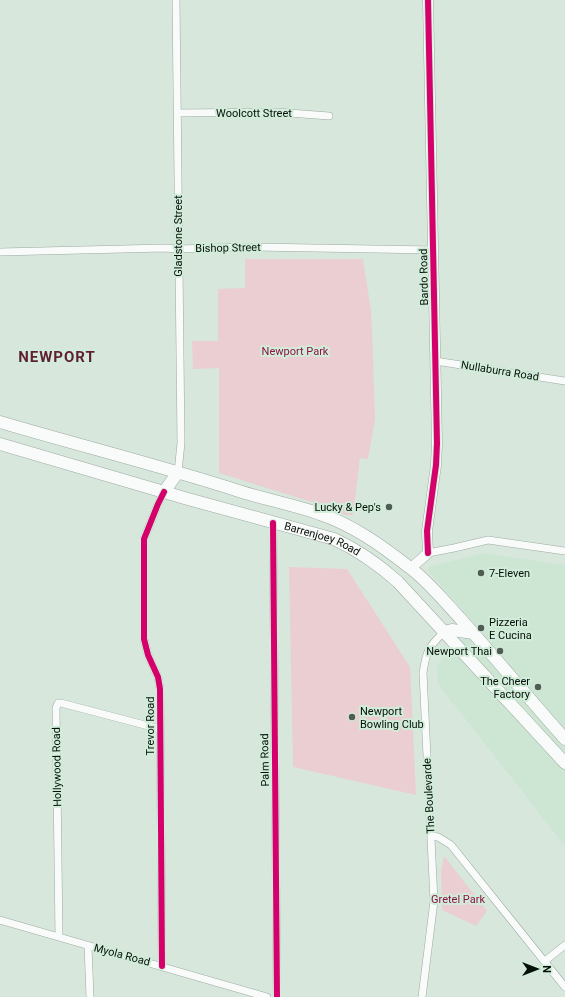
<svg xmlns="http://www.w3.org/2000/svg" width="565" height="997" font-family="Roboto,sans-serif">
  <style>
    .built { fill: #cde6d4 }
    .green { fill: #ebced2 }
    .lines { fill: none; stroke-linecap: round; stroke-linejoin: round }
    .street-casing { stroke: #9da9a1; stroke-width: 8 }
    .secondary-casing { stroke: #9da9a1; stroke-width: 11 }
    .primary-casing { stroke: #9da9a1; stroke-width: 13 }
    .street { stroke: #f9fbfa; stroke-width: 7 }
    .secondary { stroke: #f9fbfa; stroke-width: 10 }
    .primary { stroke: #f9fbfa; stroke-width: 12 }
    .cycleway-casing { stroke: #d1edd9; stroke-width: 8 }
    .cycleway { stroke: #d6006c; stroke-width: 6 }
    .poi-dot { fill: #505b53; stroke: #d1edd9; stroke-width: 1.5 }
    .labels { text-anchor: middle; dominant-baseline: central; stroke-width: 4; stroke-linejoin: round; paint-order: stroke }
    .street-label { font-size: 11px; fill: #070f09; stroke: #d1edd9 }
    .park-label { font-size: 11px; fill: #8c1446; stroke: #d1edd9 }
    .poi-label { font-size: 11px; fill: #070f09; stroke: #d1edd9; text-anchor: end }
    .district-label { font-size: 15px; font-weight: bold; letter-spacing: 1px; fill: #621e35; stroke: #d1edd9 }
  </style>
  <rect width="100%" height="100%" fill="#d7e7dc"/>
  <!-- built -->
  <polygon class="built" points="483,553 565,565 565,846 438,684 437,665 475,624 430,573 428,570 429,567"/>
  <!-- green -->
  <g class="green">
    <polygon points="245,259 363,259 371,311 373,358 375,419 368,459 360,458 353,515 345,515 315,503 219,473 219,368 193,369 192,341 218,341 218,289 245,288"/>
    <polygon points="289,567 347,569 410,667 416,795 293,767"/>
    <polygon points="444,856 487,911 476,926 442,910 441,870"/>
  </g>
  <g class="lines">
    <!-- street casing -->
    <g class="street-casing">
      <g id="street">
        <polyline points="176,0 181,443 178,472"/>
        <polyline points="178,113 276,112 329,116"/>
        <polyline points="0,252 164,248 178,249 247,247 433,250"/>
        <polyline points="435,361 565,381"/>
        <polyline points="273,523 277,997"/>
        <polyline points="428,553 454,548 488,540 565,551"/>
        <polyline points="432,836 438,837 451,845 565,987"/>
        <polyline points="0,920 267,997"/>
        <polyline points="59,936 56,708 58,703 61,703 160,729"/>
        <polyline points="88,946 90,997"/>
        <polyline points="545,961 565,945"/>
        <polyline points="162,966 160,689 158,677 148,655 144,639 144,539 158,504 164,492"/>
        <path d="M 422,997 L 434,901 L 423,673 C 426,652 428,647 444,632"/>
      </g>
    </g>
    <!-- secondary casing -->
    <g class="secondary-casing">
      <polyline id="secondary" points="411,568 428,553 427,531 436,465 437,443 428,0"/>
    </g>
    <!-- primary casing -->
    <g class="primary-casing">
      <g id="primary">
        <path d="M 0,422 C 81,446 162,466 242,492 C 268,500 295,505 320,514 C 353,525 382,546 409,567 C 428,581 443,600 459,617 C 495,657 529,699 565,739"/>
        <path id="s1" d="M 0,444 L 188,499 L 334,539 C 358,550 378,564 398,582 L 565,763"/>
        <polyline points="164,492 178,472"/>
        <polyline points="444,632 452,630 474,633"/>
      </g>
    </g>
    <!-- street -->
    <use href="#street" class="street"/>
    <!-- secondary -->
    <use href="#secondary" class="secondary"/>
    <!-- primary -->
    <use href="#primary" class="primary"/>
    <!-- cycleway casing -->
    <g class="cycleway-casing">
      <g id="cycleway">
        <polyline points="428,0 437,443 436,465 427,531 428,553"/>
        <polyline points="273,523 277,997"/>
        <polyline points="162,966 160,689 158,677 148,655 144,639 144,539 158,504 164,492"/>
      </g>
    </g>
    <!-- cycleway -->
    <use href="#cycleway" class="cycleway"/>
  </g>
  <!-- markers -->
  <g class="poi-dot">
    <circle cx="389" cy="507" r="4"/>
    <circle cx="481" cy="573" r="4"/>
    <circle cx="481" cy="628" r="4"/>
    <circle cx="500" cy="651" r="4"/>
    <circle cx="538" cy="687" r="4"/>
    <circle cx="352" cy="717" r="4"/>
  </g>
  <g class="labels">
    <!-- street labels -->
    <g class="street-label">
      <text x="254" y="113">Woolcott Street</text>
      <text transform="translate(178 236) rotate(-90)">Gladstone Street</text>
      <text transform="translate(228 248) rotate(-1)">Bishop Street</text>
      <text transform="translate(424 277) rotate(-91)">Bardo Road</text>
      <text transform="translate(500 371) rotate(9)">Nullaburra Road</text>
      <text stroke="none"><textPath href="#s1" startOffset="336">Barrenjoey Road</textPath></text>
      <text transform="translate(150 726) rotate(-90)">Trevor Road</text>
      <text transform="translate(265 760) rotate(-91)">Palm Road</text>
      <text transform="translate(57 767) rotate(-91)">Hollywood Road</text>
      <text transform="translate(429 796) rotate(-93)">The Boulevarde</text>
      <text transform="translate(122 955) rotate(15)">Myola Road</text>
    </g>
    <!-- park labels -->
    <g class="park-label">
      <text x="295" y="351">Newport Park</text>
      <text x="458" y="899">Gretel Park</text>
    </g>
    <!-- poi labels -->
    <g class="poi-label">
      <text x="381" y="507">Lucky &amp; Pep's</text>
      <text x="489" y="573" text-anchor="start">7-Eleven</text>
      <text x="489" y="622" text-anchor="start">Pizzeria<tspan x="489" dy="13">E Cucina</tspan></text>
      <text x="492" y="651">Newport Thai</text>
      <text x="530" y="681">The Cheer<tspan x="530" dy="13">Factory</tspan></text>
      <text x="360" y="711" text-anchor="start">Newport<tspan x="360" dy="13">Bowling Club</tspan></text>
    </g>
    <!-- district labels -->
    <g class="district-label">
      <text x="57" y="357">NEWPORT</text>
    </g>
  </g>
  <!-- north arrow -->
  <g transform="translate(537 969) rotate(90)" stroke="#d1edd9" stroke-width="3" paint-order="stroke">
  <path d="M0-3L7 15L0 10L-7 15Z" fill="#070f09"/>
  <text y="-6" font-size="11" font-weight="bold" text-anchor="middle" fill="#070f09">N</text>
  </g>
</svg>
